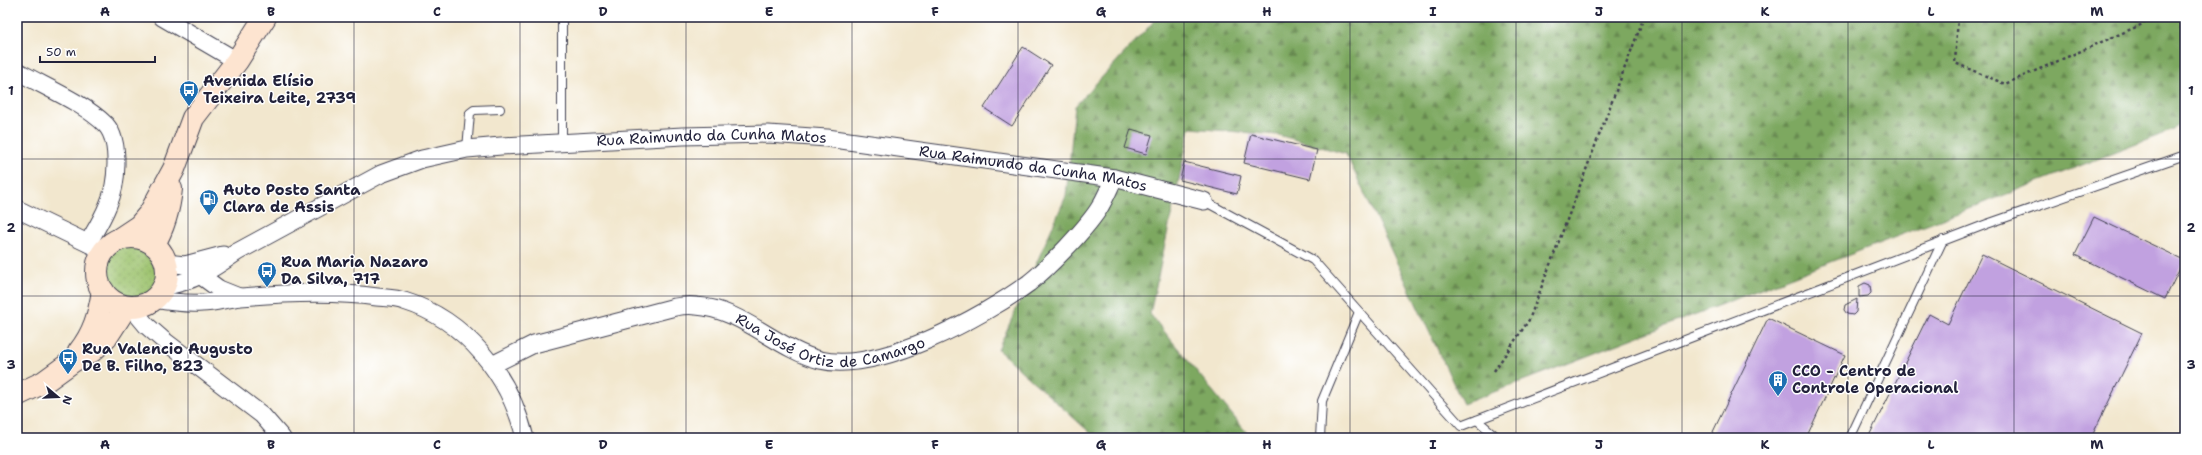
<svg xmlns="http://www.w3.org/2000/svg" width="2202" height="455" font-family="'Shantell Sans',sans-serif">
  <style>
    .forest { fill: url(#forest-firs); stroke: #50654e }
    .park { fill: url(#park-dots); stroke: #5f7254 }
    .building { fill: #c1a1e0 }
    .lines { fill: none; stroke-linecap: round; stroke-linejoin: round }
    .lane-casing { stroke: #414051; stroke-width: 10 }
    .street-casing { stroke: #414051; stroke-width: 19 }
    .secondary-casing { stroke: #414051; stroke-width: 24 }
    .path { stroke: #414051; stroke-width: 2.5; stroke-dasharray: 3 3; stroke-linecap: butt }
    .lane { stroke: #fff; stroke-width: 8 }
    .street { stroke: #fff; stroke-width: 17 }
    .secondary { stroke: #fde4d0; stroke-width: 22 }
    .grid { fill: none; stroke: #22223b; stroke-width: 1; stroke-opacity: 0.55 }
    .labels { text-anchor: middle; dominant-baseline: central; stroke-width: 3; stroke-linejoin: round; paint-order: stroke }
    .poi-label { font-size: 15px; font-weight: bold; fill: #22223b; stroke: #fff; text-anchor: start }
    .street-label { font-size: 15px; fill: #22223b; stroke: #fff }
    .neatline { fill: none; stroke: #22223b; stroke-width: 1.5 }
    .grid-label { font-size: 13px; text-anchor: middle; font-weight: bold; fill: #22223b }
  </style>
  <defs>
    <pattern id="forest-firs" width="22" height="20" patternUnits="userSpaceOnUse"><rect width="22" height="20" fill="#7da860"/><path d="M5 1l3.5 6h-7zM16 11l3.5 6h-7z" fill="#668850"/></pattern>
    <pattern id="park-dots" width="8" height="8" patternUnits="userSpaceOnUse"><rect width="8" height="8" fill="#9cc26d"/><path d="M2 2h.1M6 6h.1" fill="none" stroke="#86a65f" stroke-width="1.8" stroke-linecap="round"/></pattern>
  </defs>
  <rect width="100%" height="100%" fill="#fff"/>
  <filter id="ink" filterUnits="userSpaceOnUse"><feTurbulence type="fractalNoise" baseFrequency=".025" numOctaves="2"/><feDisplacementMap in="SourceGraphic" scale="8" xChannelSelector="R" yChannelSelector="G"/><feConvolveMatrix kernelMatrix="1 2 1 2 8 2 1 2 1" color-interpolation-filters="sRGB"/></filter>
  <filter id="wash" filterUnits="userSpaceOnUse"><feTurbulence type="fractalNoise" baseFrequency=".012" numOctaves="4" result="noise"/><feDisplacementMap in="SourceGraphic" scale="16" xChannelSelector="R" yChannelSelector="G"/><feGaussianBlur stdDeviation="0.9" result="paint"/><feColorMatrix in="noise" values="0 0 0 0 0 0 0 0 0 0 0 0 0 0 0 0 0 1.4 0 .05"/><feComposite in="paint" operator="in"/></filter>
  <g filter="url(#wash)">
    <rect width="100%" height="100%" fill="#f2e7ce"/>
    <!-- forest -->
    <polygon class="forest" points="1158,17 2185,17 2185,117 2173,130 1463,404 1346,154 1278,135 1190,128 1150,314 1251,438 1096,438 998,350 1066,196 1075,106"/>
    <!-- park -->
    <circle class="park" cx="133" cy="272" r="29"/>
    <g id="blocks">
      <!-- building -->
      <g class="building">
        <polygon points="1023,47 1051,65 1012,126 984,108"/>
        <polygon points="1131,129 1152,135 1146,154 1125,148"/>
        <polygon points="1251,134 1317,150 1310,179 1244,163"/>
        <polygon points="1184,162 1241,176 1237,194 1180,180"/>
        <polygon points="2094,217 2184,260 2165,299 2075,255"/>
        <polygon points="1982,254 2142,333 2091,438 1868,438 1929,314 1948,324"/>
        <polygon points="1865,283 1870,285 1871,293 1868,296 1859,297 1859,286"/>
        <polygon points="1857,299 1856,312 1853,315 1847,314 1844,310 1845,305"/>
        <polygon points="1768,318 1845,355 1806,438 1710,438"/>
      </g>
    </g>
  </g>
  <g filter="url(#ink)">
    <use href="#blocks" fill-opacity="0" stroke="#414051" stroke-width="1"/>
    <g class="lines">
      <!-- lane casing -->
      <g class="lane-casing">
        <g id="lane">
          <polyline points="562,142 562,17"/>
          <polyline points="467,149 470,113 474,110 500,109"/>
          <polyline points="1204,201 1313,260 1461,426 1987,224 2185,155"/>
          <polyline points="1477,420 1498,438"/>
          <polyline points="1320,438 1322,401 1359,312"/>
          <polyline points="1850,438 1943,240"/>
        </g>
      </g>
      <!-- street casing -->
      <g class="street-casing">
        <g id="street">
          <polyline points="162,17 237,61"/>
          <path d="M 17,71 C 45,87 84,103 106,125 C 121,142 117,185 108,205 C 103,218 95,231 88,243"/>
          <polyline points="17,209 104,251"/>
          <polyline points="166,263 185,265 223,255"/>
          <polyline points="193,270 219,289 239,297"/>
          <path id="s1" d="M 164,286 C 193,283 214,268 237,252 L 381,174 L 422,159 L 467,149 L 501,146 L 683,136 L 768,134 L 827,138 L 1114,178 L 1204,201"/>
          <path d="M 154,299 C 170,302 186,304 202,303 C 215,303 228,298 241,297 C 286,293 332,291 377,297 C 386,298 396,298 404,301 C 466,320 510,376 525,438"/>
          <polyline points="131,307 146,325 162,339 262,415 282,438"/>
          <path id="s2" d="M 492,365 L 534,344 L 675,307 C 681,306 689,305 696,306 C 742,309 777,349 820,360 C 878,374 983,317 1029,283 C 1048,268 1084,231 1098,210 C 1104,201 1109,189 1114,178"/>
        </g>
      </g>
      <!-- secondary casing -->
      <g class="secondary-casing">
        <g id="secondary">
          <circle cx="132" cy="272" r="35"/>
          <polyline points="121,238 139,226 150,213 174,169 193,118 237,61 265,17"/>
          <path d="M 154,244 C 164,227 169,209 171,189"/>
          <path d="M 79,352 C 94,333 99,315 103,291"/>
          <polyline points="17,395 44,382 73,361 92,351 106,338 126,307"/>
        </g>
      </g>
      <!-- path -->
      <g class="path">
        <polyline points="1958,17 1955,63 2005,84 2143,24 2145,17"/>
        <polyline points="1494,371 1529,320 1644,17"/>
      </g>
      <!-- lane -->
      <use href="#lane" class="lane"/>
      <!-- street -->
      <use href="#street" class="street"/>
      <!-- secondary -->
      <use href="#secondary" class="secondary"/>
    </g>
  </g>
  <!-- grid -->
  <path class="grid" d="M 188,17 L 188,438M 354,17 L 354,438M 520,17 L 520,438M 686,17 L 686,438M 852,17 L 852,438M 1018,17 L 1018,438M 1184,17 L 1184,438M 1350,17 L 1350,438M 1516,17 L 1516,438M 1682,17 L 1682,438M 1848,17 L 1848,438M 2014,17 L 2014,438M 17,159 L 2185,159M 17,296 L 2185,296"/>
  <!-- icons -->
  <defs>
    <g id="bus-pin" transform="scale(1)"><path d="M0 17L-7.5 6A9.5 9.5 0 1 1 7.5 6Z" fill="#1f6fb2" stroke="#fff"/><path d="M-5-6H5V4H4V6H2V4H-2V6H-4V4H-5ZM-3.5-4V0h7V-4ZM-3.5 1.2v1.5H-2V1.2ZM2 1.2v1.5H3.5V1.2Z" fill="#fff"/></g>
    <g id="fuel-pin" transform="scale(1)"><path d="M0 17L-7.5 6A9.5 9.5 0 1 1 7.5 6Z" fill="#1f6fb2" stroke="#fff"/><path d="M-5.5-6h7V0h2V4h1.3V-2.5L3-4.5l.8-.8L6-3V5H2.5V1h-1V6h-7ZM-4.2-4.7v3.2H.2V-4.7Z" fill="#fff"/></g>
    <g id="building-pin" transform="scale(1)"><path d="M0 17L-7.5 6A9.5 9.5 0 1 1 7.5 6Z" fill="#1f6fb2" stroke="#fff"/><path d="M-4-6H4V6H1V3H-1V6H-4ZM-2.5-4.3h1.7v1.8h-1.7ZM.8-4.3h1.7v1.8H.8ZM-2.5-1h1.7V.8h-1.7ZM.8-1h1.7V.8H.8Z" fill="#fff"/></g>
  </defs>
  <g fill-rule="evenodd">
    <use href="#bus-pin" x="189" y="90"/>
    <use href="#fuel-pin" x="209" y="199"/>
    <use href="#bus-pin" x="267" y="271"/>
    <use href="#bus-pin" x="68" y="358"/>
    <use href="#building-pin" x="1778" y="380"/>
  </g>
  <g class="labels">
    <!-- poi labels -->
    <g class="poi-label">
      <text x="203" y="81">Avenida Elísio<tspan x="203" dy="17">Teixeira Leite, 2739</tspan></text>
      <text x="223" y="190">Auto Posto Santa<tspan x="223" dy="17">Clara de Assis</tspan></text>
      <text x="281" y="262">Rua Maria Nazaro<tspan x="281" dy="17">Da Silva, 717</tspan></text>
      <text x="82" y="349">Rua Valencio Augusto<tspan x="82" dy="17">De B. Filho, 823</tspan></text>
      <text x="1792" y="371">CCO - Centro de<tspan x="1792" dy="17">Controle Operacional</tspan></text>
    </g>
    <!-- street labels -->
    <g class="street-label">
      <text stroke="none"><textPath href="#s1" startOffset="580">Rua Raimundo da Cunha Matos</textPath></text>
      <text stroke="none"><textPath href="#s1" startOffset="904">Rua Raimundo da Cunha Matos</textPath></text>
      <text stroke="none"><textPath href="#s2" startOffset="357">Rua José Ortiz de Camargo</textPath></text>
    </g>
  </g>
  <!-- margin -->
  <rect width="2202" height="455" fill="none" stroke="#fff" stroke-width="44"/>
  <!-- north arrow -->
  <g transform="translate(58 397) rotate(109)" stroke="#ffffff" stroke-width="3" paint-order="stroke">
  <path d="M0-3L7 15L0 10L-7 15Z" fill="#22223b"/>
  <text y="-6" font-size="11" font-weight="bold" text-anchor="middle" fill="#22223b">N</text>
  </g>
  <!-- scale -->
  <path d="M40 56v6h115v-6" fill="none" stroke="#22223b" stroke-width="2"/>
  <text x="46" y="56" font-size="12" fill="#22223b" stroke="#ffffff" stroke-width="3" paint-order="stroke">50 m</text>
  <rect x="22" y="22" width="2158" height="411" class="neatline"/>
  <g class="grid-label">
    <text x="105" y="16">A</text>
    <text x="271" y="16">B</text>
    <text x="437" y="16">C</text>
    <text x="603" y="16">D</text>
    <text x="769" y="16">E</text>
    <text x="935" y="16">F</text>
    <text x="1101" y="16">G</text>
    <text x="1267" y="16">H</text>
    <text x="1433" y="16">I</text>
    <text x="1599" y="16">J</text>
    <text x="1765" y="16">K</text>
    <text x="1931" y="16">L</text>
    <text x="2097" y="16">M</text>
    <text x="11" y="95">1</text>
    <text x="2191" y="95">1</text>
    <text x="11" y="232">2</text>
    <text x="2191" y="232">2</text>
    <text x="11" y="369">3</text>
    <text x="2191" y="369">3</text>
    <text x="105" y="449">A</text>
    <text x="271" y="449">B</text>
    <text x="437" y="449">C</text>
    <text x="603" y="449">D</text>
    <text x="769" y="449">E</text>
    <text x="935" y="449">F</text>
    <text x="1101" y="449">G</text>
    <text x="1267" y="449">H</text>
    <text x="1433" y="449">I</text>
    <text x="1599" y="449">J</text>
    <text x="1765" y="449">K</text>
    <text x="1931" y="449">L</text>
    <text x="2097" y="449">M</text>
  </g>
</svg>
